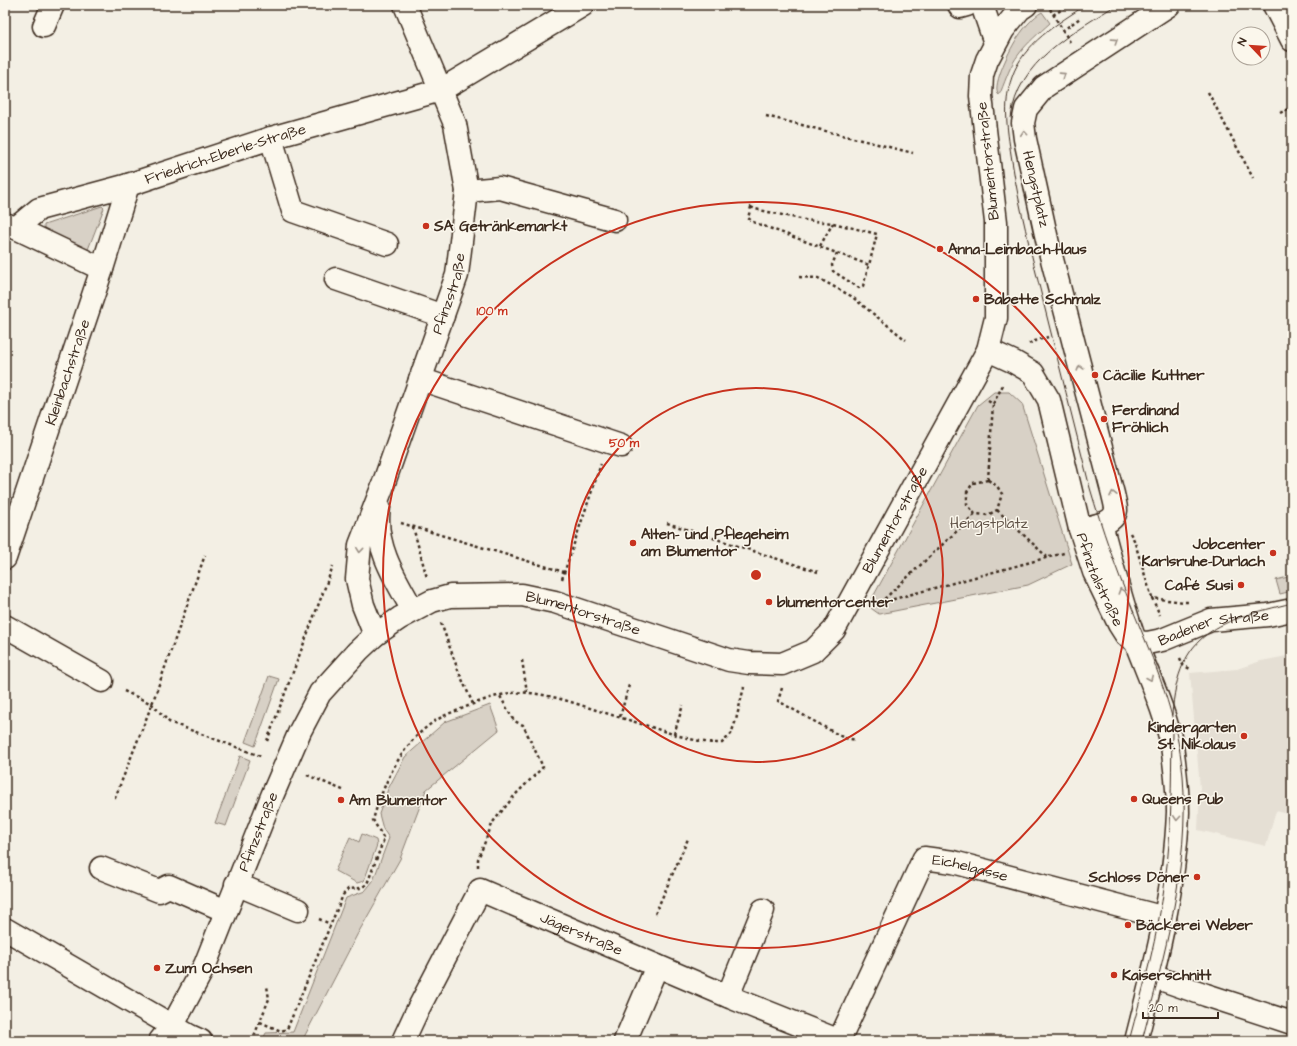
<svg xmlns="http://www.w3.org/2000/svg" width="1297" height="1046" font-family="'Architects Daughter',sans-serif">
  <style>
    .built { fill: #e5dfd4 }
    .green { fill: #d8d1c6; stroke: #8a7e72 }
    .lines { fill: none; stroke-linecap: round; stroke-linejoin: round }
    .minor-casing { stroke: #3b2a1e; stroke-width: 25 }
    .major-casing { stroke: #3b2a1e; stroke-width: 25 }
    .path { stroke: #3b2a1e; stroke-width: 2.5; stroke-dasharray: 3 3; stroke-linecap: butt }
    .minor { stroke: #fbf7ec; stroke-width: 22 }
    .major { stroke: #fbf7ec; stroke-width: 22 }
    .tram { stroke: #3b2a1e; stroke-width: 1 }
    .oneway { stroke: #9b9085 }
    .ring { fill: none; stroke: #c8321e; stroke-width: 2 }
    .poi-dot { fill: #c8321e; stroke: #fbf7ec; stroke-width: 1.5 }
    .labels { text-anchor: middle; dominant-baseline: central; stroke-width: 3; stroke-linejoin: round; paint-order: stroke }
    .street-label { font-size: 15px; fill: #3b2a1e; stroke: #fbf7ec }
    .poi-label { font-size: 15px; font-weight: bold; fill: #3b2a1e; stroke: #fbf7ec; text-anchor: start }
    .park-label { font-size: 15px; fill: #625448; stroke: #fbf7ec }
    .centre { fill: #c8321e; stroke: #fbf7ec; stroke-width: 2 }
    .ring-label { font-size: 12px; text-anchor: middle; font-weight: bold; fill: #c8321e; stroke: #fbf7ec; stroke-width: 3; stroke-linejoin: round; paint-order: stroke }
  </style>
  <rect width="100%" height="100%" fill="#f3efe4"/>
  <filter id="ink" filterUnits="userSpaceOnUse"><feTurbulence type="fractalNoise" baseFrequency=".025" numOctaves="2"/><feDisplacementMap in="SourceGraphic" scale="8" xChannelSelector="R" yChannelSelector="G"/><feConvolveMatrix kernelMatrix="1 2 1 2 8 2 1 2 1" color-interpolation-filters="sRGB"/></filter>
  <g filter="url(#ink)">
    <!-- built -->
    <polygon class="built" points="1292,655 1292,815 1276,811 1266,846 1198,830 1200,788 1190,673 1237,669 1261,661"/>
    <!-- green -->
    <g class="green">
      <path d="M 1042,12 L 1050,23 C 1039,33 1027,43 1019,54 C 1010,65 1006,79 1001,91 L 999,95 L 998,94 C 992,84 1011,47 1018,37 C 1024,28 1033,17 1042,12 Z"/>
      <polygon points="102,206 104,208 87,252 44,232 44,225"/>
      <polygon points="994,392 1009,392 1022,404 1072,564 1028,585 879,614 868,606 978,405"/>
      <polygon points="1292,576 1292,591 1280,594 1276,580"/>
      <polygon points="269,676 279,679 255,746 245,742"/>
      <polygon points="490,705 499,730 426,790 400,859 357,935 302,1041 262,1041 266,1033 293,1032 346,898 365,891 373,881 389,838 383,829 379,814 388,789 405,757 445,722"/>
      <polygon points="240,756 250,760 226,826 215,823"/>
      <polygon points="362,834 376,840 377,845 364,881 357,883 335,871 350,837 359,842"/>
    </g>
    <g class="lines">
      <!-- minor casing -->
      <g class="minor-casing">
        <g id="minor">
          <polyline points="959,5 960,7 967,5"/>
          <polyline points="982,5 995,43"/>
          <polyline points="1274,5 1292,40"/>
          <polyline points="44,26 53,5"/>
          <polyline points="271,138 293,211 387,244"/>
          <polyline points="467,191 500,188 615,220"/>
          <path id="s1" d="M 5,224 L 16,228 L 39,209 L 128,185 L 271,138 L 441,90 L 583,5"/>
          <polyline points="16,228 102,269"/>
          <polyline points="336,279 443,316"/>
          <polyline points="420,379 621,446"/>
          <path d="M 379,507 C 373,544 395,579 413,610"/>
          <path d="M 1101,524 C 1112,564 1122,605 1136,643 C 1149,678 1165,710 1172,746 C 1175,767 1178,791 1178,812 C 1175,890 1155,966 1136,1041"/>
          <path d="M 1080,529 C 1092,526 1114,525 1116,510 C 1116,505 1114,499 1113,494 L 1048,244 L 1025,139 L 1023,123 L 1026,109 L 1044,87 L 1169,5"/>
          <path id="s2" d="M 5,558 L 102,269 L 128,185"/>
          <polyline points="5,626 102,681"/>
          <path id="s3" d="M 375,635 L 363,605 L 357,579 L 360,545 L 382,488 L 457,275 L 467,191 L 455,124 L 405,5"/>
          <polyline points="101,868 159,891 169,886 226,911"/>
          <polyline points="236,884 298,910"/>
          <polyline points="5,929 190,1036 201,1041"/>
          <polyline points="1152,976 1206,995 1292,1023"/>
          <polyline points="728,996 763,910"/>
          <path id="s4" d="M 403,1041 L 416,1013 L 480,890 L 732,998 L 840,1041"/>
          <polyline points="625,1041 657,966"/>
          <path id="s5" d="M 839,1041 L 924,858 L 953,862 L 1165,918"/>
        </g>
      </g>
      <!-- major casing -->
      <g class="major-casing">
        <g id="major">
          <path id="s6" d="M 988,350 L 1014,362 L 1033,373 L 1049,400 L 1080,529 L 1094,572 L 1119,624 L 1126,635 L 1136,642 L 1147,643 L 1162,640 L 1211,620 L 1268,615 L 1292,610"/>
          <path id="s7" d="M 160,1041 L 173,1025 L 205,965 L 272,796 L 300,731 L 320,693 L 358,651 L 375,635 L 400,618 L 432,601 L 450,596 L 522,595 L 555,602 L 729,660 L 749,663 L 782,664 L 813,651 L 834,630 L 988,350 L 996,318 L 996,222 L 981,96 L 982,75 L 987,60 L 1003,30 L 1020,9 L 1026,5"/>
        </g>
      </g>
      <!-- path -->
      <g class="path">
        <polyline points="1050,9 1070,42"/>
        <polyline points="1053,15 1069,5"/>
        <polyline points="1062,31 1080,18"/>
        <polyline points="1208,92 1253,178"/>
        <polyline points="1280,113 1292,107"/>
        <polyline points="766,116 913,153"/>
        <polygon points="751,207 755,209 805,220 833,223 877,234 869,265 753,222 748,218"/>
        <polyline points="820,246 833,223"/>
        <polyline points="837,253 832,265 833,271 859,288 863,286 869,265"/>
        <polyline points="799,277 818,278 851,296 906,340"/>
        <polyline points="1029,344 1032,342 1048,337"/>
        <polyline points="988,401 993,404 1004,383"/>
        <polygon points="988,480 997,486 1002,494 997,510 988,515 975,514 967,504 967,492 973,483"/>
        <polyline points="988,480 993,404"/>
        <polyline points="997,510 1047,557"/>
        <polyline points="401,523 564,572"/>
        <polyline points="667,523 818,572"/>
        <polyline points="413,527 427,578"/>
        <polyline points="1130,533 1134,540 1152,598 1184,602 1188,602"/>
        <polyline points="562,579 601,464"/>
        <polyline points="1152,598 1160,615"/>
        <polyline points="876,601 879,603 1064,553"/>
        <polyline points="880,603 975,514"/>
        <polyline points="441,623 458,670 473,704"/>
        <polyline points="1180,658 1183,665 1190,669"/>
        <polyline points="522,660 527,692"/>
        <polyline points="782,688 778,701 844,738 856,740"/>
        <polyline points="124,691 152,704 169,722 263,757"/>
        <polyline points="620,717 629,685"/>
        <polyline points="674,734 683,705"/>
        <polyline points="267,741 333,566"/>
        <polyline points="307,775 345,791"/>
        <polyline points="115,798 152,704 205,555"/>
        <polyline points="478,867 478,859 493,822 515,795 543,767 523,725 514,721 500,696"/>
        <polyline points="655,914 688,839"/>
        <polyline points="319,919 330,924"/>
        <path d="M 260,1022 L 281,1031 L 287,1029 L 343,895 L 348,889 L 361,888 L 367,884 L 384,839 L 373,820 C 384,781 404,737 442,717 C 447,714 453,712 459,710 C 472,704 496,695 511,693 C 538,690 571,702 596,710 C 618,717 639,723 660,730 C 680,736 702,744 722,743 L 731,734 L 736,720 L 744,687"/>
        <polyline points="252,1041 269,999 267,986"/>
      </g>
      <!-- minor -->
      <use href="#minor" class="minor"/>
      <!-- major -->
      <use href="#major" class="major"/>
      <!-- tram -->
      <g class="tram">
        <path d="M 1086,5 C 1058,23 1023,44 1012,77 C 1002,105 1008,134 1012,161 C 1019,207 1031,252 1042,297 C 1058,361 1074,424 1090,488 C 1102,529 1116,569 1132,608 C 1154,661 1178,717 1183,776 C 1190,866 1164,955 1142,1041"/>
        <path d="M 1011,118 C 1017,61 1073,33 1116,5"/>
        <path d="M 1172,715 C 1178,630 1220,621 1292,603"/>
        <path d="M 1129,1041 C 1143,989 1158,935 1165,881 C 1172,832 1171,783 1172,733"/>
      </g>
    </g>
    <!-- one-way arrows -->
    <defs><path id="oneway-chevron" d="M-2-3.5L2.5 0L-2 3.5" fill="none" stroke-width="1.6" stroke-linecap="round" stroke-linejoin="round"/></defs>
    <g class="oneway">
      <use href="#oneway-chevron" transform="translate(1115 41) rotate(-33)"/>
      <use href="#oneway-chevron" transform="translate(1063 75) rotate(-33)"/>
      <use href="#oneway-chevron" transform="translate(1024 133) rotate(-95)"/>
      <use href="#oneway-chevron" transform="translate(1080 368) rotate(-105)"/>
      <use href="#oneway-chevron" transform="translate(1113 494) rotate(-102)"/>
      <use href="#oneway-chevron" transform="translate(360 550) rotate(96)"/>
      <use href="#oneway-chevron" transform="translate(1121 591) rotate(-107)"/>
      <use href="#oneway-chevron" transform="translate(1150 678) rotate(67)"/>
      <use href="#oneway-chevron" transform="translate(1177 818) rotate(94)"/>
    </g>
  </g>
  <!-- distance rings -->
  <g class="ring">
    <circle cx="756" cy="575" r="187"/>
    <circle cx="756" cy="575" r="373"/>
  </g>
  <!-- markers -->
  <g class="poi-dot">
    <circle cx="426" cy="226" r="4"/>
    <circle cx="940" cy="249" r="4"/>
    <circle cx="976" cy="299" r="4"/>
    <circle cx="1095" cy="375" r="4"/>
    <circle cx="1104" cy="419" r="4"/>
    <circle cx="633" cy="543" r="4"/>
    <circle cx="1273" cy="553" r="4"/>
    <circle cx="1241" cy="585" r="4"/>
    <circle cx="769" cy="602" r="4"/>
    <circle cx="1244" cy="736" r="4"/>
    <circle cx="1134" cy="799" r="4"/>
    <circle cx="341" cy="800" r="4"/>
    <circle cx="1197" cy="877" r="4"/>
    <circle cx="1128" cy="925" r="4"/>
    <circle cx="157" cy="968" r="4"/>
    <circle cx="1114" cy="975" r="4"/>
  </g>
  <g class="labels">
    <!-- street labels -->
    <g class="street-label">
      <text stroke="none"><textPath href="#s1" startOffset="236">Friedrich-Eberle-Straße</textPath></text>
      <text transform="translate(988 161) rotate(-96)">Blumentorstraße</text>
      <text transform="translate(1036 189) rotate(77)">Hengstplatz</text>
      <text stroke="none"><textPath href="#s3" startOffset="360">Pfinzstraße</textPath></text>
      <text stroke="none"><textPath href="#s2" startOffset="196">Kleinbachstraße</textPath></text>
      <text stroke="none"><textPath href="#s7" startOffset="1081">Blumentorstraße</textPath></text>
      <text stroke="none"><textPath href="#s6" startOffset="269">Pfinztalstraße</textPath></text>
      <text stroke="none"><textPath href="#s7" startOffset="685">Blumentorstraße</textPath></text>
      <text stroke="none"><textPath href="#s6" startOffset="423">Badener Straße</textPath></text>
      <text stroke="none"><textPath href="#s7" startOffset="232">Pfinzstraße</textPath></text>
      <text stroke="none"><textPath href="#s5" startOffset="249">Eichelgasse</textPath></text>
      <text stroke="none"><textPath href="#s4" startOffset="280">Jägerstraße</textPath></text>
    </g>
    <!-- poi labels -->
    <g class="poi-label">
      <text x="434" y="226">SA Getränkemarkt</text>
      <text x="948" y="249">Anna-Leimbach-Haus</text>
      <text x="984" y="299">Babette Schmalz</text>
      <text x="1103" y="375">Cäcilie Kuttner</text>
      <text x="1112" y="410">Ferdinand<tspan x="1112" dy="17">Fröhlich</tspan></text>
      <text x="641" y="534">Alten- und Pflegeheim<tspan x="641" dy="17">am Blumentor</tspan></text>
      <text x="1265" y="544" text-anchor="end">Jobcenter<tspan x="1265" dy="17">Karlsruhe-Durlach</tspan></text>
      <text x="1233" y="585" text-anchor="end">Café Susi</text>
      <text x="777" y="602">blumentorcenter</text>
      <text x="1236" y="727" text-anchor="end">Kindergarten<tspan x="1236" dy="17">St. Nikolaus</tspan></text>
      <text x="1142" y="799">Queens Pub</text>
      <text x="349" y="800">Am Blumentor</text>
      <text x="1189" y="877" text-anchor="end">Schloss Döner</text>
      <text x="1136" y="925">Bäckerei Weber</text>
      <text x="165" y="968">Zum Ochsen</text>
      <text x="1122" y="975">Kaiserschnitt</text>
    </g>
    <!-- park labels -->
    <g class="park-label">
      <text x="989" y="523">Hengstplatz</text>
    </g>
  </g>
  <circle cx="756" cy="575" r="6" class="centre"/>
  <g class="ring-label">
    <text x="492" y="315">100 m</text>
    <text x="624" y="447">50 m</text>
  </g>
  <!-- margin -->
  <rect width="1297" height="1046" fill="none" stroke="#fbf7ec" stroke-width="20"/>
  <rect x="10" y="10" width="1277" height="1026" fill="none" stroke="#3b2a1e" stroke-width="1.5" filter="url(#ink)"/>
  <!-- north arrow -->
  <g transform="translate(1251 46) rotate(295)"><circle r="19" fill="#fbf7ec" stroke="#aea59a"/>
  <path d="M0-3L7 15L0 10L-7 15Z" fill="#c8321e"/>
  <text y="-6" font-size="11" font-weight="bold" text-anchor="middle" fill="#3b2a1e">N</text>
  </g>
  <!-- scale -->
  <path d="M1143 1012v6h75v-6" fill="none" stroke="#3b2a1e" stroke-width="2"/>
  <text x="1149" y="1012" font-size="12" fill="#3b2a1e" stroke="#fbf7ec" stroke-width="3" paint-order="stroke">20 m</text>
</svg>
